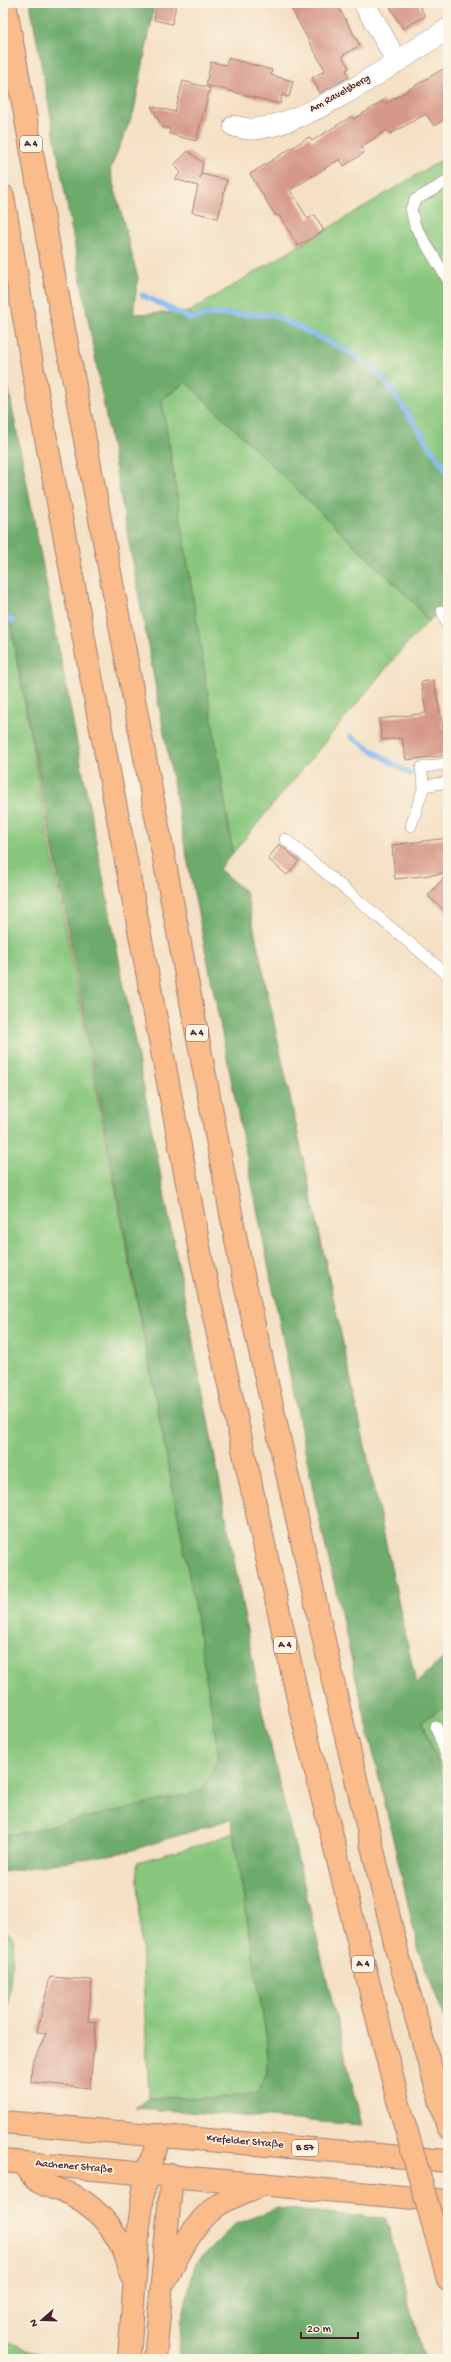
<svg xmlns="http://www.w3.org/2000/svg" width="451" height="2362" font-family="'Gochi Hand',sans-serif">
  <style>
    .green { fill: #87c67c; stroke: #687254 }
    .forest { fill: #6dab6c; stroke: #5c654c }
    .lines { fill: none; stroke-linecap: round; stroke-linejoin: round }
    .stream { stroke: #81b7f0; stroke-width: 5.5 }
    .building { fill: #d69888 }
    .lane-casing { stroke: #9f8078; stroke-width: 12 }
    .street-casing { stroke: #9f8078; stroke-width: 22 }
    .primary-casing { stroke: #9f8078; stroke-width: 24 }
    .highway-casing { stroke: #9f8078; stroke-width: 24 }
    .lane { stroke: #fff; stroke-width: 11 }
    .street { stroke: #fff; stroke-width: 21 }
    .primary { stroke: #f9bc8a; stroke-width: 22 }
    .highway { stroke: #f9bc8a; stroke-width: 22 }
    .highway-bridge-casing { stroke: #9f8078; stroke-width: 24; stroke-linecap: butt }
    .highway-bridge { stroke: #f9bc8a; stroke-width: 22 }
    .labels { text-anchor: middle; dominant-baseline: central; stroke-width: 3.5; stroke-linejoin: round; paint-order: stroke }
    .shield { fill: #fcf5e5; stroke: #7f5f63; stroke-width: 1 }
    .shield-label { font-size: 10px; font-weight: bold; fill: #4a1f2b }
    .street-label { font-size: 11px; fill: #4a1f2b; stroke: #fcf5e5 }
  </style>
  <rect width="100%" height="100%" fill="#fcf5e5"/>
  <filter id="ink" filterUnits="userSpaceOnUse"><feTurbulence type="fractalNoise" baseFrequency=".025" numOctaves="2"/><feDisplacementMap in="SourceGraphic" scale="8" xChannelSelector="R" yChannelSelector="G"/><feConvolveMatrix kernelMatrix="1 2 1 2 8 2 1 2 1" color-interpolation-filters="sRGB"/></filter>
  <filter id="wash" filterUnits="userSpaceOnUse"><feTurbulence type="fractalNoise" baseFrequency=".012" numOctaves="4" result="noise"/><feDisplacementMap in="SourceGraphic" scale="16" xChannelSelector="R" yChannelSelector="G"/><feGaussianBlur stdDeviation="0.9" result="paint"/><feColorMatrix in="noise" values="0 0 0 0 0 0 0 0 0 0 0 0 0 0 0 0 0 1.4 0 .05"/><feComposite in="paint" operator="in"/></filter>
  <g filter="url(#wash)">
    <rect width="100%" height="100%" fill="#f4e0c4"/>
    <!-- green -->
    <g class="green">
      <polygon points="448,156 448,470 392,387 376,368 273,313 211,312 193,316 189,312"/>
      <polygon points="186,382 417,606 428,622 402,649 233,853 162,400"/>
      <polygon points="3,615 9,616 50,847 190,1580 219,1756 203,1791 20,1833 3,1835"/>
      <polygon points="448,1704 448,1795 423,1721"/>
      <polygon points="233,1833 267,2041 267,2072 258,2093 210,2099 149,2097 137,1862 193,1847"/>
      <polygon points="3,1929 14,1938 8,2004 3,2019"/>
      <polygon points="3,2341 56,2359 3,2359"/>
    </g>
    <!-- forest -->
    <g class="forest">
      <polygon points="30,3 155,3 134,111 110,170 138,278 133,314 189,312 193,316 210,312 273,313 354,352 376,368 392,387 448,470 448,602 428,622 417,606 186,382 162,400 233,853 219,869 246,892 416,1683 448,1654 448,1704 423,1721 448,1795 448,2026 419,1952 315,1500 187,858"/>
      <polygon points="3,360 208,1420 262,1711 362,2125 135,2108 149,2097 210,2099 258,2093 267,2072 267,2041 231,1819 126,1852 3,1872 3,1835 20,1833 202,1791 219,1756 190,1580 9,616 3,615"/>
      <polygon points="277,2208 386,2219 424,2359 178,2359 182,2319 195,2264 234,2225"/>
    </g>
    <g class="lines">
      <!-- stream -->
      <g class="stream">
        <polyline points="142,295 191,319 212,314 273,315 353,354 375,370 390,388 448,473"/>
        <polyline points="3,616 12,621"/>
        <polyline points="351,737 410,774"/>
      </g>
    </g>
    <g id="blocks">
      <!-- building -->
      <g class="building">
        <polygon points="157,3 176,5 172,24 154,20"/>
        <polygon points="288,3 336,3 360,45 342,56 349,68 346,70 349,77 320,93 312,78 325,70"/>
        <polygon points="388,3 418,3 425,16 403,29"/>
        <polygon points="228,58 272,70 271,75 293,81 289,97 282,95 280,104 206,85 211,62 226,65"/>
        <polygon points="448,66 448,117 434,126 426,114 390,134 387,130 361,147 364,153 344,166 340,159 290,190 308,219 315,215 324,231 298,246 279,215 276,216 272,210 250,174 309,137 312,141 352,116 354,119 383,101 385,104"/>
        <polygon points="183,81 210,88 196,141 169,134 170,129 162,127 151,106 175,112"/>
        <polygon points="188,151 203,163 200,178 201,174 227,180 218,218 192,212 198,186 175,179 181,172 174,165"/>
        <polygon points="434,680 443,728 448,727 448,755 406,760 402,738 382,740 379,719 426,713 421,682"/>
        <polygon points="448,838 448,873 395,879 392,845"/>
        <polygon points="279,844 299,861 287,875 268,859"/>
        <polygon points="448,873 448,913 428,896"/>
        <polygon points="50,1977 92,1980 88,2021 96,2022 90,2088 31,2082 32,2065 46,2033 37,2032"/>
      </g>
    </g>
  </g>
  <g filter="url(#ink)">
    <use href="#blocks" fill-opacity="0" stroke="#9f8078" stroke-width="1"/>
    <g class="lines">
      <!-- lane casing -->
      <g class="lane-casing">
        <g id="lane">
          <polyline points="448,181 415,200 411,209 415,226 448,280"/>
          <polyline points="442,611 448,628"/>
          <polyline points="424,786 421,768 448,763"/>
          <polyline points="411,826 424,786 448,782"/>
          <polyline points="285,839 448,975"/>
          <polyline points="436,1727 448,1760"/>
        </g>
      </g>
      <!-- street casing -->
      <g class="street-casing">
        <g id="street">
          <polyline points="364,3 397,61"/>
          <path d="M 234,126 C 240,127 248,130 255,129 C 310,124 400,59 448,29"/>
        </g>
      </g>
      <!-- primary casing -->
      <g class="primary-casing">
        <g id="primary">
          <polyline points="3,2122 448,2161"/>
          <polyline points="3,2161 448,2201"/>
          <polyline points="146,2173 161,2135"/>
        </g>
      </g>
      <!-- highway casing -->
      <g class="highway-casing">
        <g id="highway">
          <polyline points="5,3 56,286 240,1261 337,1699 397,1951 448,2128"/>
          <polyline points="3,196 33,370 202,1262 300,1708 397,2097"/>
          <path d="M 24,2163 C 28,2169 33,2179 39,2182 C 49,2188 61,2190 71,2194 C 102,2210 125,2241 131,2275"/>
          <polyline points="442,2256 448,2280"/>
          <path d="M 166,2280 C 178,2255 194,2222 217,2206 C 230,2196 249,2191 264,2184"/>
          <polyline points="129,2359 138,2234 146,2173"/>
          <polyline points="155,2359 172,2175"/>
        </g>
      </g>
      <!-- lane -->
      <use href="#lane" class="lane"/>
      <!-- street -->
      <use href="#street" class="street"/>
      <!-- primary -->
      <use href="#primary" class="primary"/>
      <!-- highway -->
      <use href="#highway" class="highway"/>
      <!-- highway-bridge casing -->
      <g class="highway-bridge-casing">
        <polyline id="highway-bridge" points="397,2097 442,2256"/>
      </g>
      <!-- highway-bridge -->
      <use href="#highway-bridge" class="highway-bridge"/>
    </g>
  </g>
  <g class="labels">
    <!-- shield labels -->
    <g class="shield">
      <rect x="20" y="136" width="22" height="16" rx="3"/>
      <rect x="186" y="1025" width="22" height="16" rx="3"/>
      <rect x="274" y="1637" width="22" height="16" rx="3"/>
      <rect x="352" y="1956" width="22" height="16" rx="3"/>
      <rect x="292" y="2140" width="26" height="16" rx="3"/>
    </g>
    <g class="shield-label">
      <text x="31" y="144">A 4</text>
      <text x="197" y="1033">A 4</text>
      <text x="285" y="1645">A 4</text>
      <text x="363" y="1964">A 4</text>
      <text x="305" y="2148">B 57</text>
    </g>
    <!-- street labels -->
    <g class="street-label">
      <text transform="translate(340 94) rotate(-29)">Am Ravelsberg</text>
      <text transform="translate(245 2142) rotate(5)">Krefelder Straße</text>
      <text transform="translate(74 2167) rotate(5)">Aachener Straße</text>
    </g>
  </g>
  <!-- margin -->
  <rect width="451" height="2362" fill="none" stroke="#fcf5e5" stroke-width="16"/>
  <!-- north arrow -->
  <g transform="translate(42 2320) rotate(250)" stroke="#fcf5e5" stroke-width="3" paint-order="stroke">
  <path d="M0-3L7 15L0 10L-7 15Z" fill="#4a1f2b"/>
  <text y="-6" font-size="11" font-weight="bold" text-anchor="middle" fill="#4a1f2b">N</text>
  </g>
  <!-- scale -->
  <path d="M301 2332v6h57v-6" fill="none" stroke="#4a1f2b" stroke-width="2"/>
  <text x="307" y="2332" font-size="12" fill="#4a1f2b" stroke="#fcf5e5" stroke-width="3" paint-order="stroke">20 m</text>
</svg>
